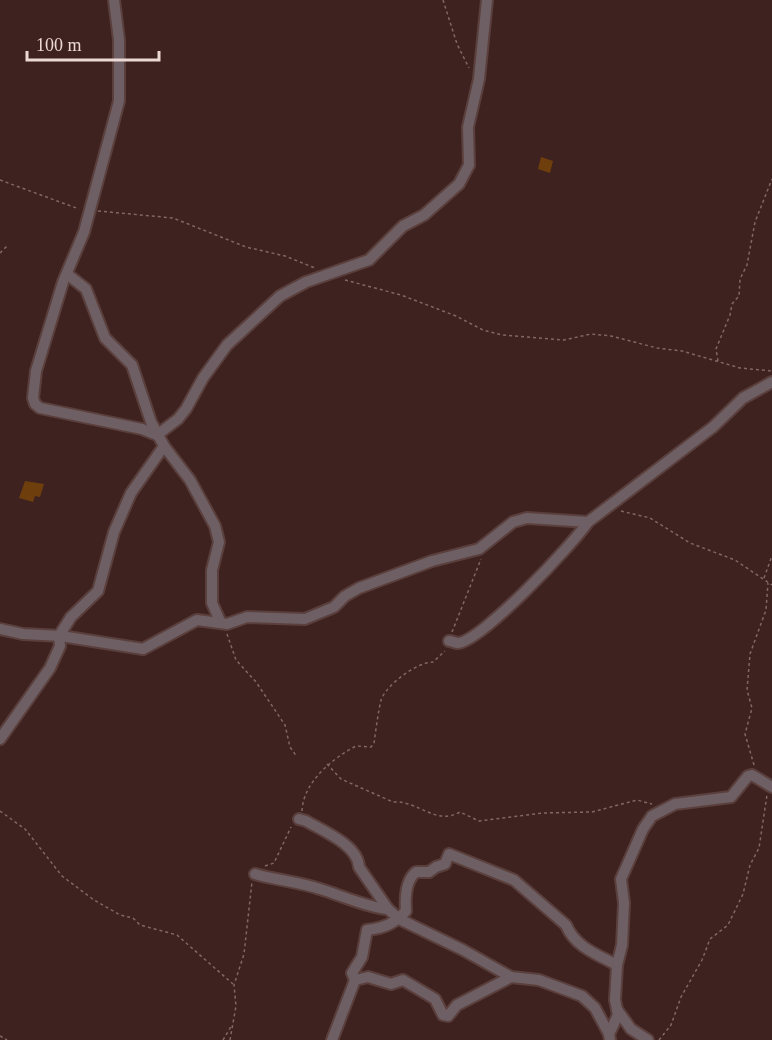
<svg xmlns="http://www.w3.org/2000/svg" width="772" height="1040" font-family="'Times New Roman',serif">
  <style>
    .building { fill: #6e3e0c }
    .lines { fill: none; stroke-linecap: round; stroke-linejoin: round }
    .minor-casing { stroke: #5a3f3c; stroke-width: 14 }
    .path { stroke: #816865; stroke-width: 1.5; stroke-dasharray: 3 3; stroke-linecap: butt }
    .minor { stroke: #6d5f64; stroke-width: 10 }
  </style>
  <rect width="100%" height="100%" fill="#3e221f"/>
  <!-- building -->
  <g class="building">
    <polygon points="541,157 553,161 550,173 538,169"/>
    <polygon points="25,481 44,484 40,497 35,496 33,502 19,498"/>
  </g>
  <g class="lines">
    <!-- minor casing -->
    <g class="minor-casing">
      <g id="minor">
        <polyline points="114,0 119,40 119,101 84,232 63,282 36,371 33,398 35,404 40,408 142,429 157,435 178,419 186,409 203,378 227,345 280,296 306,282 369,260 403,226 424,215 459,184 469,165 468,127 479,79 487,0"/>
        <polyline points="164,446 190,480 215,526 219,542 212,570 212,603 220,621"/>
        <polyline points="0,629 23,634 61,636 143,649 197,620 227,624 247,617 305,619 334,607 345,596 359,588 432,561 479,549 513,522 527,518 588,522 713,427 743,398 772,382"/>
        <path d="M 449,641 C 452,641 455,643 458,643 C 482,641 573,544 588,522"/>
        <polyline points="0,739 50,668 60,646 59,636 71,617 98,591 114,532 131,493 164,446 151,422 132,365 105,338 86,289 67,274"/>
        <path d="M 299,819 L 306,821 C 323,831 358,845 359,867 L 388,909 L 399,919 L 463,950 L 511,977 L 539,980 L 582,996 L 595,1008 L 609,1034"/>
        <path d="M 255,874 C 276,880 299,882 320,889 C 337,894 372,909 388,909"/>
        <path d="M 355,980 L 352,973 L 362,957 L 367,930 C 384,928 394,924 406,911 C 405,898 405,881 416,872 L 429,872 L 436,867 L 445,864 L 449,854 L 514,880 L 566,925 C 575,947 598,955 617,965"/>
        <polyline points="618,1011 631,1029 648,1040"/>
        <polyline points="332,1040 355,980 368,977 391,984 403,980 435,999 443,1015 448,1016 457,1005 511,977"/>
        <polyline points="610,1040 609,1034 618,1015 615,1000 617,965 622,945 624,903 621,879 643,829 652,816 675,804 731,797 748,776 752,775 772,787"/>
      </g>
    </g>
    <!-- path -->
    <g class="path">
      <polyline points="443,0 457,44 469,68"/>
      <polyline points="0,180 79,209"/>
      <polyline points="98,211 173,218 246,247 285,256 315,268"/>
      <polyline points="0,253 8,245"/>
      <polyline points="345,280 401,295 456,316 483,330 502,335 564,340 591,334 611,336 657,348 682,351 740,368 772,371"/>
      <polyline points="718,361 716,349 730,315 732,304 739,296 740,279 747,265 755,222 772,179"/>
      <polyline points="621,511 650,518 690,543 735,560 772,585"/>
      <polyline points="764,578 772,556"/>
      <polyline points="452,632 481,559"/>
      <polyline points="227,634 236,660 256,682 285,725 290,747 297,757"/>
      <path d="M 327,764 L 341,779 L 393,802 C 418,800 435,826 460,812 L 479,821 L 543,813 L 592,812 L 637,800 L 652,804"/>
      <polyline points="754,765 745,734 752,708 747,690 750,654 766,610 768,583"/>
      <polyline points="0,811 25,829 62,876 94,900 120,915 133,918 140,925 177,935 233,984"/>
      <path d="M 302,811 C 303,782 333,758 356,746 L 371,747 L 374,743 C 376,729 378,713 381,700 C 386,685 417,662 433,662 L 445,651"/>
      <polyline points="265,866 274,863 291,827"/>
      <polyline points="0,1036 7,1040"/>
      <polyline points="223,1040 232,1025"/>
      <polyline points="230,1040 236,1006 234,985 244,954 252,882"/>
      <polyline points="659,1040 671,1025 681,997 702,960 710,939 728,925 743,894 750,865 759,848 767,795"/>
    </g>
    <!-- minor -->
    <use href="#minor" class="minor"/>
  </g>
  <!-- scale -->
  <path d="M27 51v9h132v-9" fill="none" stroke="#ecd8d5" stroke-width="3"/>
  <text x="36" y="51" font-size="18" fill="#ecd8d5" stroke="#3e221f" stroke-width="4.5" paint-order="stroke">100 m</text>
</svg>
